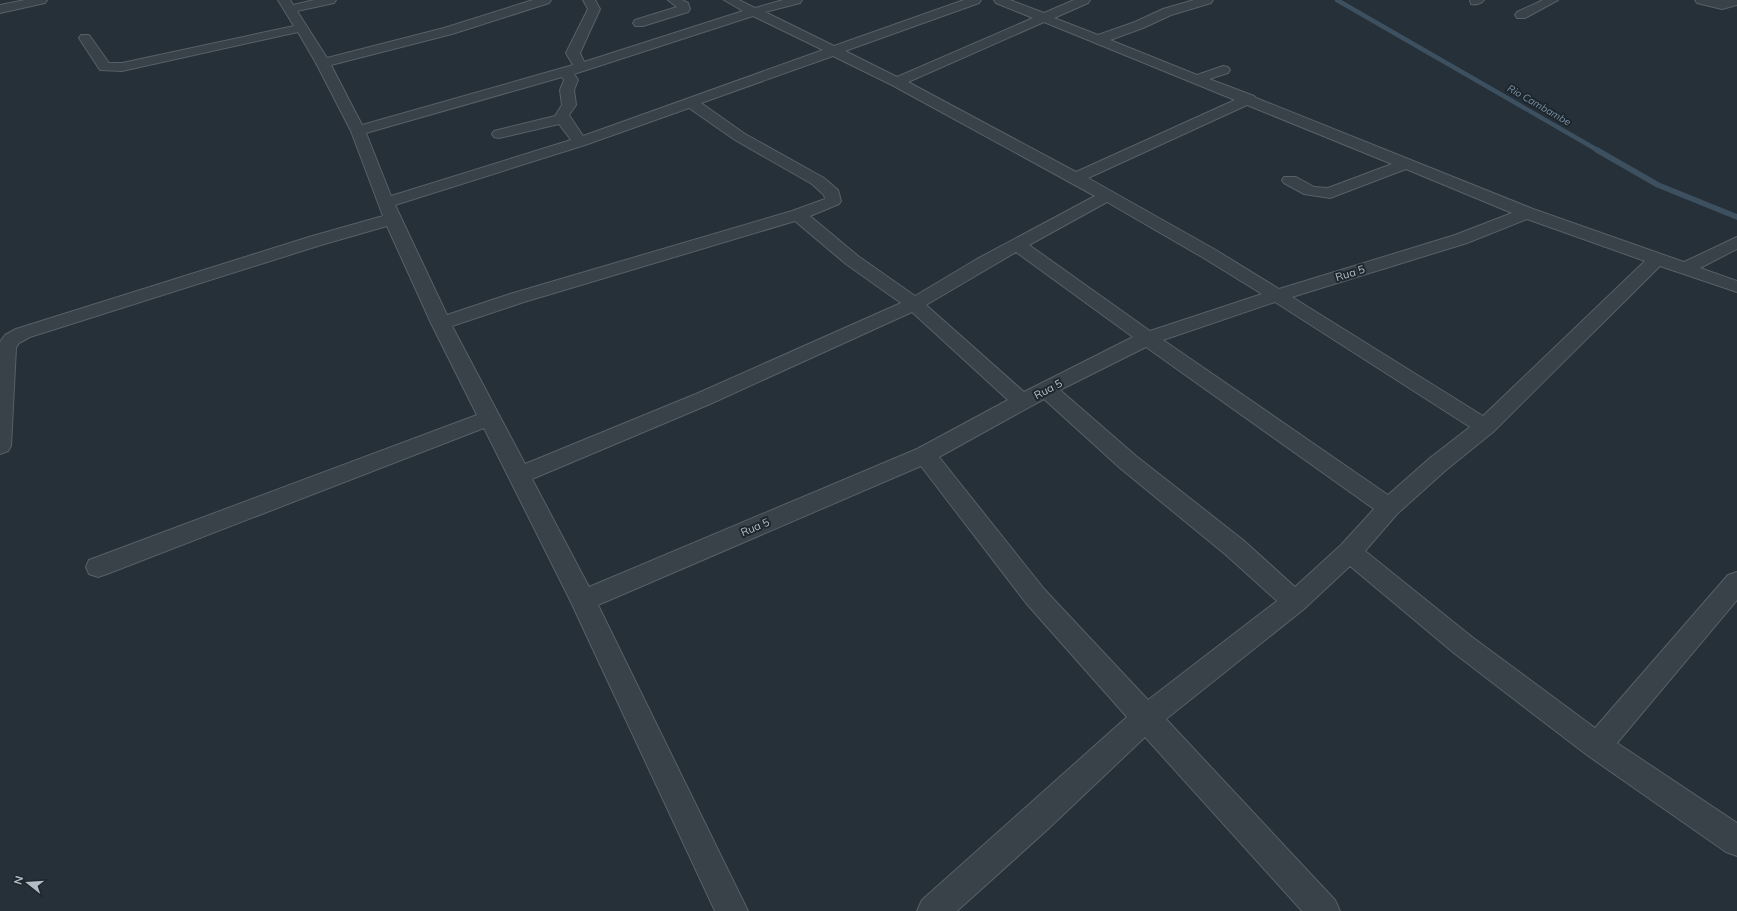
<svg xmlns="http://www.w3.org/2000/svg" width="1737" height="911" font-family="Mulish,sans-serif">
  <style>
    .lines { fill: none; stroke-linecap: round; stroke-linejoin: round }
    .stream-far1 { stroke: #3d5060; stroke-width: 4.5 }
    .stream { stroke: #3d5060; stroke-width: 5.5 }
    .minor-casing { stroke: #576067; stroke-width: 2 }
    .minor { fill: #394249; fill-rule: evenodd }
    .labels { text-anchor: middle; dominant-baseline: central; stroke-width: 4; stroke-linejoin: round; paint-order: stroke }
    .far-water-label { font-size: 10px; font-style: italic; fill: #7991a5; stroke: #1e272e }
    .street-label { font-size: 11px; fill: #b4bdc5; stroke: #1e272e }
  </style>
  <rect width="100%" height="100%" fill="#263039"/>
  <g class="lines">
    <!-- stream-far1 -->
    <polyline class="stream-far1" points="1337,0 1599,151"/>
    <!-- stream -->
    <polyline class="stream" points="1597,150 1658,185 1737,217"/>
    <!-- minor casing -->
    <g class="minor-casing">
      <g id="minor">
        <polygon points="25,0 47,0 45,3 0,13 0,5"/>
        <path d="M 278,0 L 290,0 L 293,5 L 314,0 L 336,0 L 334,3 L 297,11 L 327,58 L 444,28 L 533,0 L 551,0 L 549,3 L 452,34 L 331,65 L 362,125 L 573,65 L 566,53 L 588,9 L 583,0 L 595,0 L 600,9 L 580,53 L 584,62 L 743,11 L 724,0 L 739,0 L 755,8 L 783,0 L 802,0 L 800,3 L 765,12 L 834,46 L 964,0 L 981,0 L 979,3 L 845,51 L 897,77 L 1033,18 L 996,3 L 994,0 L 1010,0 L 1044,13 L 1074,0 L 1090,0 L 1088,3 L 1054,18 L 1098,35 L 1135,22 L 1163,9 L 1194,0 L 1213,0 L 1211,3 L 1171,15 L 1143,28 L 1110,40 L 1197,75 L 1223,66 L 1228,67 L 1230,70 L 1228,73 L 1209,79 L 1254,96 L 1256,98 L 1533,209 L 1684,262 L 1737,237 L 1737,249 L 1700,268 L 1737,281 L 1737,292 L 1660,266 L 1493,432 L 1446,470 L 1397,514 L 1365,551 L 1472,637 L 1595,728 L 1728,575 L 1737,572 L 1737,600 L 1617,743 L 1737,823 L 1737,856 L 1726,852 L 1587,755 L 1454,653 L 1350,566 L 1304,609 L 1166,719 L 1335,900 L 1340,911 L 1302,911 L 1145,737 L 1048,829 L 957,911 L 917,911 L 922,900 L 1127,717 L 1026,603 L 921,466 L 598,605 L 748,911 L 715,911 L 570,600 L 484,428 L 107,574 L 98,577 L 89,574 L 86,567 L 89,560 L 477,415 L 431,323 L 387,226 L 321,245 L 30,337 L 19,343 L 16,348 L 11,446 L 8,451 L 0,454 L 0,342 L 5,335 L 16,329 L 309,237 L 383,216 L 351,131 L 316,63 L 298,32 L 122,71 L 100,70 L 79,38 L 81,35 L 89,35 L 109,63 L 122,63 L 294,26 ZM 753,16 L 823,50 L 583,136 L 569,115 L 576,105 L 574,90 L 578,80 L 574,74 ZM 1044,22 L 1235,100 L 1076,172 L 908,82 ZM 833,56 L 892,85 L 1095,196 L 977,259 L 915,296 L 858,256 L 810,216 L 839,204 L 841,201 L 838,190 L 824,178 L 745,134 L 701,103 ZM 562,77 L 564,80 L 560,90 L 562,105 L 555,116 L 494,131 L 492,134 L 494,137 L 499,138 L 559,124 L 571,140 L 391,196 L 366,133 ZM 1247,105 L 1392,164 L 1328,188 L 1314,187 L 1296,177 L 1284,177 L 1282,180 L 1284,183 L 1304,194 L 1330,198 L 1406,169 L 1512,213 L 1455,235 L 1279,289 L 1214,249 L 1088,178 ZM 689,108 L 735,140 L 812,184 L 824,195 L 825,199 L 792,211 L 510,294 L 447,315 L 395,205 L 585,145 ZM 1107,202 L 1202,257 L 1262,294 L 1150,331 L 1029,245 ZM 1527,219 L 1645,261 L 1483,416 L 1292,297 L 1467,243 ZM 795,221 L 846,264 L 901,303 L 696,394 L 525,464 L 452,326 L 524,302 ZM 1016,252 L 1133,337 L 1024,392 L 926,305 ZM 1275,302 L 1470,427 L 1430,458 L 1388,495 L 1163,340 ZM 912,312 L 1008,400 L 917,449 L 589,587 L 532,479 L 710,404 ZM 1146,347 L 1374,509 L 1341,545 L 1295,587 L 1243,540 L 1136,456 L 1060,390 ZM 1044,399 L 1120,468 L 1225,554 L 1277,601 L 1148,700 L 1044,589 L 939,457 Z"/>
        <polygon points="668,0 682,0 688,3 690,9 688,12 643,26 635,26 633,23 635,20 677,7"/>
        <path d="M 1470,0 L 1484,0 C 1481,4 1476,5 1471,4 Z"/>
        <polygon points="1543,0 1558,0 1525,18 1517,18 1515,15 1517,12"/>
        <polygon points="1695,0 1737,0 1737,5 1722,9 1697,3"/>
      </g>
    </g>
    <!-- minor -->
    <use href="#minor" class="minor"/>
  </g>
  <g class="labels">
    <!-- far-water labels -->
    <g class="far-water-label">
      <text transform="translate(1539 105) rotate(30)">Rio Cambambe</text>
    </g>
    <!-- street labels -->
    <g class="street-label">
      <text transform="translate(1350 273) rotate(-17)">Rua 5</text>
      <text transform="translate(1048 389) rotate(-27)">Rua 5</text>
      <text transform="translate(755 527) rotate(-23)">Rua 5</text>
    </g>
  </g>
  <!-- north arrow -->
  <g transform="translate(28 883) rotate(287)" stroke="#1e272e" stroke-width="3" paint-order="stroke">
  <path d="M0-3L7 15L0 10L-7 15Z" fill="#b4bdc5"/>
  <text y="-6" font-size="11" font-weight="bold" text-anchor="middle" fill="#b4bdc5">N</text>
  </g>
</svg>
